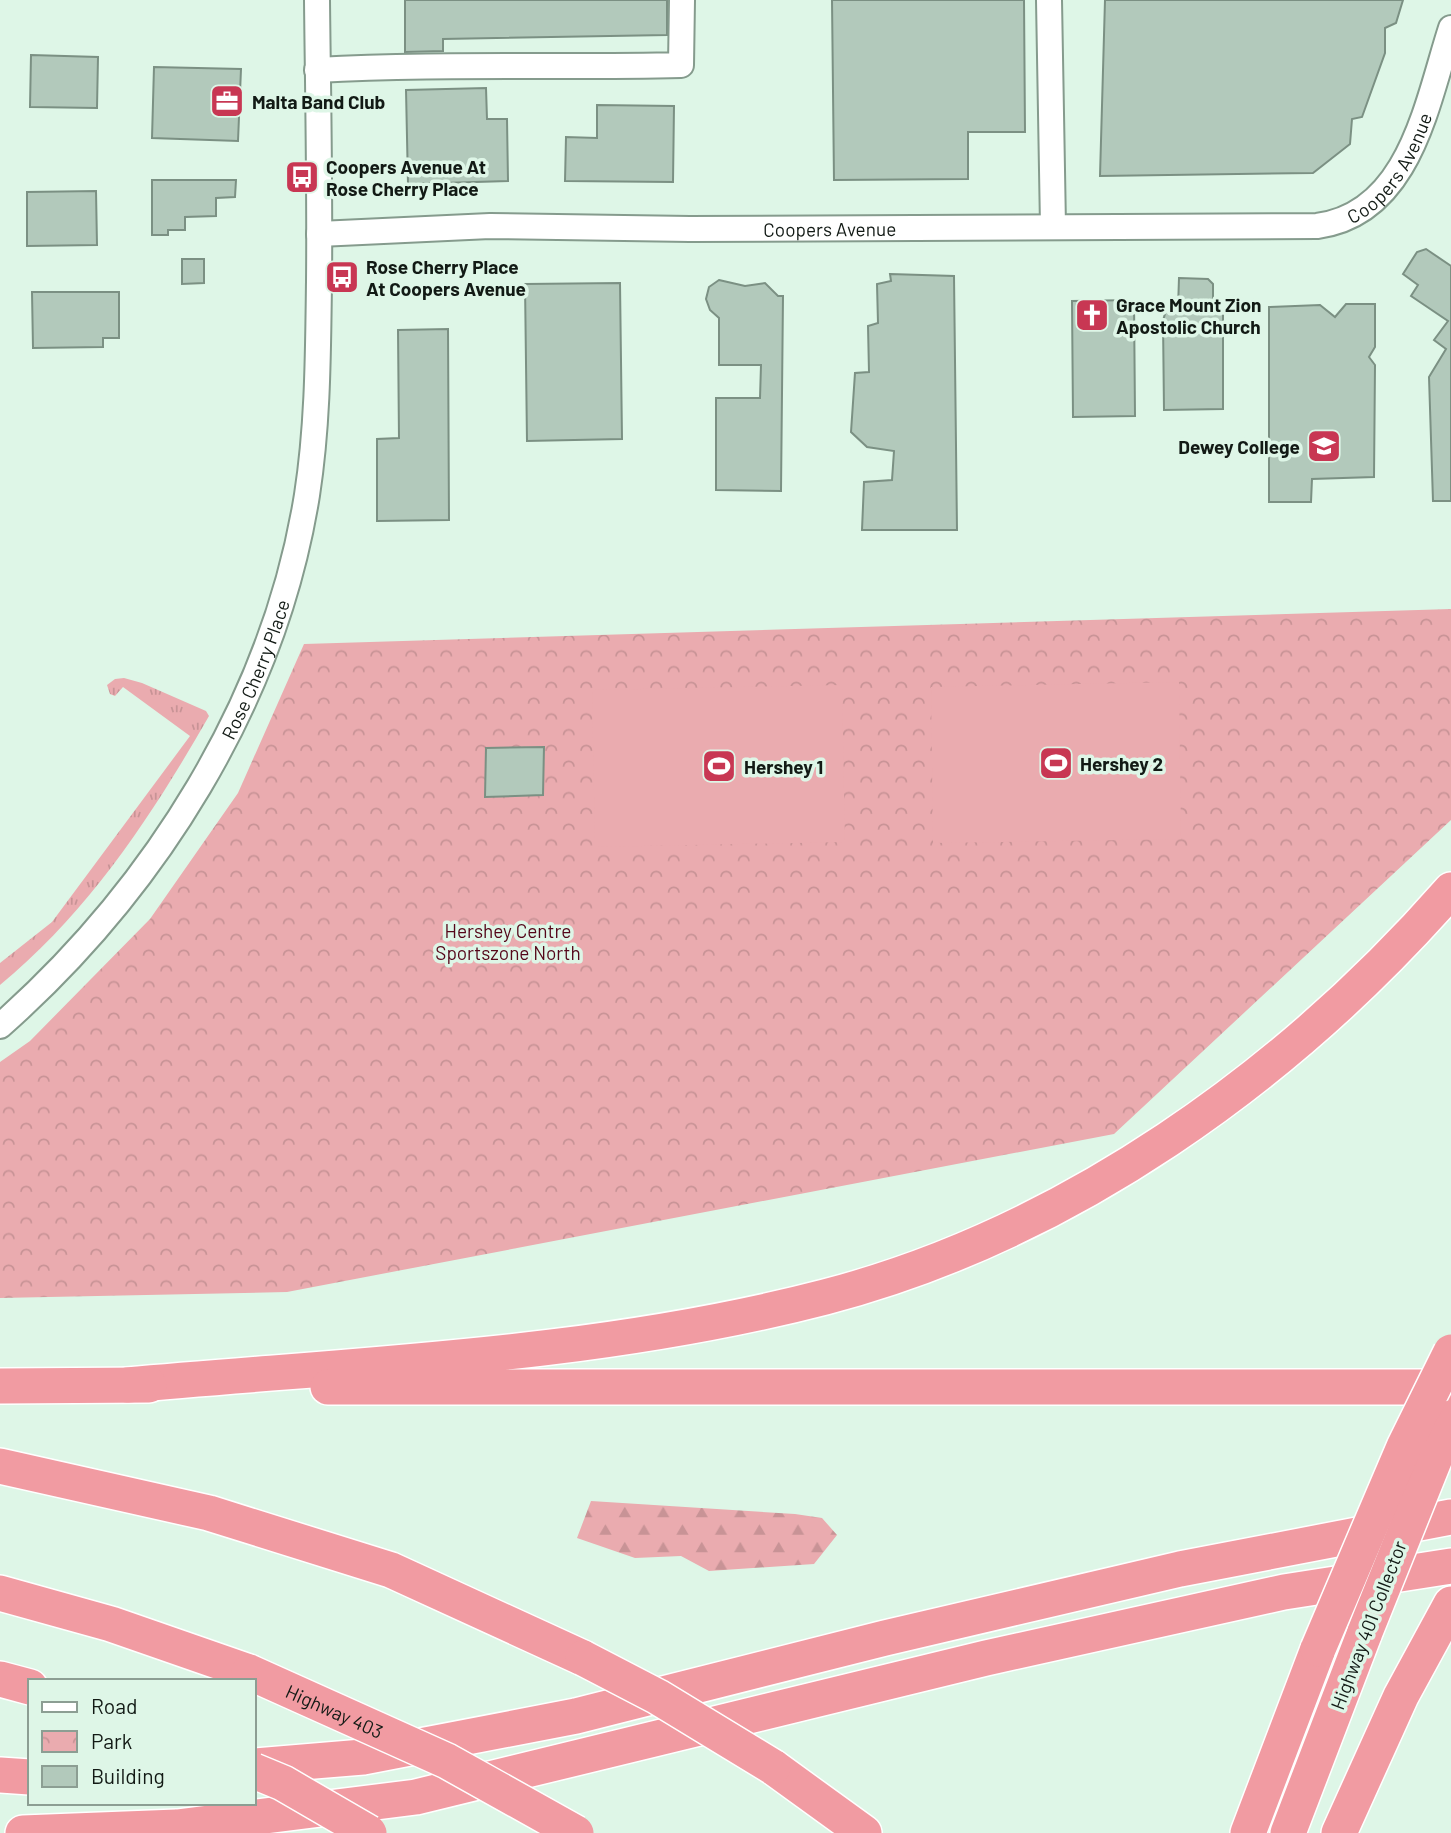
<svg xmlns="http://www.w3.org/2000/svg" width="1451" height="1833" font-family="Barlow,sans-serif">
  <style>
    .grass { fill: url(#grass-tufts) }
    .forest { fill: url(#forest-firs) }
    .park { fill: url(#park-crowns) }
    .pitch { fill: #eaabaf }
    .building { fill: #b2c9bb; stroke: #7b9083; stroke-width: 2 }
    .lines { fill: none; stroke-linecap: round; stroke-linejoin: round }
    .minor-casing { stroke: #859b8d; stroke-width: 28 }
    .highway-casing { stroke: #fff; stroke-width: 38 }
    .minor { stroke: #fff; stroke-width: 24 }
    .highway { stroke: #f19ba2; stroke-width: 35 }
    .highway-bridge-casing { stroke: #fff; stroke-width: 38; stroke-linecap: butt }
    .highway-bridge { stroke: #f19ba2; stroke-width: 35 }
    .labels { text-anchor: middle; dominant-baseline: central; stroke-width: 7; stroke-linejoin: round; paint-order: stroke }
    .poi-label { font-size: 19px; font-weight: bold; fill: #121a15; stroke: #def6e7; text-anchor: start }
    .street-label { font-size: 19px; fill: #121a15; stroke: #def6e7 }
    .park-label { font-size: 19px; fill: #540619; stroke: #def6e7 }
  </style>
  <defs>
    <pattern id="grass-tufts" width="24" height="20" patternUnits="userSpaceOnUse" patternTransform="scale(1.75)"><rect width="24" height="20" fill="#eaabaf"/><path d="M3 7l-1-3M5 7V3M7 7l1-3M15 17l-1-3M17 17v-4M19 17l1-3" fill="none" stroke="#c89396"/></pattern>
    <pattern id="forest-firs" width="22" height="20" patternUnits="userSpaceOnUse" patternTransform="scale(1.75)"><rect width="22" height="20" fill="#eaabaf"/><path d="M5 1l3.5 6h-7zM16 11l3.5 6h-7z" fill="#c89396"/></pattern>
    <pattern id="park-crowns" width="20" height="18" patternUnits="userSpaceOnUse" patternTransform="scale(1.75)"><rect width="20" height="18" fill="#eaabaf"/><path d="M2 6a3 3 0 1 1 6 0M12 15a3 3 0 1 1 6 0" fill="none" stroke="#c89396"/></pattern>
  </defs>
  <rect width="100%" height="100%" fill="#def6e7"/>
  <!-- grass -->
  <path class="grass" d="M 124,678 L 142,683 L 206,711 L 209,716 C 153,814 89,912 0,985 L 0,963 L 52,922 L 190,736 L 123,687 L 115,696 L 110,694 L 107,685 L 115,679 Z"/>
  <!-- forest -->
  <polygon class="forest" points="591,1501 795,1514 822,1518 837,1535 814,1564 709,1571 681,1556 635,1558 577,1538"/>
  <!-- park -->
  <polygon class="park" points="1451,609 1451,820 1114,1134 287,1292 0,1298 0,1062 30,1041 150,919 238,793 304,644"/>
  <!-- pitch -->
  <g class="pitch">
    <polygon points="1179,682 1181,839 933,843 931,687"/>
    <polygon points="842,685 845,842 595,847 592,690"/>
  </g>
  <!-- building -->
  <g class="building">
    <polygon points="405,0 667,0 667,35 443,39 443,51 405,52"/>
    <polygon points="832,0 1024,0 1025,132 968,132 968,179 834,180"/>
    <polygon points="1105,0 1403,0 1396,23 1385,28 1385,53 1362,117 1352,119 1350,144 1313,173 1100,176"/>
    <polygon points="31,55 98,57 97,108 30,107"/>
    <polygon points="154,67 241,69 238,141 152,138"/>
    <polygon points="486,88 487,119 507,119 508,181 408,184 406,90"/>
    <polygon points="597,105 674,106 673,182 565,181 566,137 597,138"/>
    <polygon points="152,180 236,180 235,197 216,198 216,216 185,217 185,230 168,230 168,235 152,235"/>
    <polygon points="96,191 97,245 27,246 27,192"/>
    <polygon points="1426,249 1451,266 1451,501 1433,501 1429,377 1446,349 1434,340 1448,321 1411,296 1418,285 1403,274 1417,252"/>
    <polygon points="182,259 204,259 204,283 182,284"/>
    <polygon points="890,274 954,276 957,530 862,530 864,482 892,480 894,451 867,447 851,432 855,373 869,372 868,326 878,323 877,284 891,281"/>
    <polygon points="1179,278 1208,279 1213,284 1213,305 1223,312 1223,409 1164,410 1163,321 1166,310 1178,308"/>
    <polygon points="719,280 745,286 765,283 778,296 783,296 781,491 716,490 716,398 760,398 761,365 719,365 719,318 710,310 706,299 709,287"/>
    <polygon points="620,283 622,439 527,441 525,284"/>
    <polygon points="32,292 119,292 119,338 103,338 103,347 33,348"/>
    <polygon points="1134,300 1135,416 1073,417 1072,301"/>
    <polygon points="1346,304 1375,304 1375,347 1369,357 1375,365 1374,477 1312,479 1311,502 1269,502 1269,307 1320,305 1335,317"/>
    <polygon points="448,329 449,520 377,521 377,439 399,438 398,330"/>
    <polygon points="544,747 543,795 485,797 486,748"/>
  </g>
  <g class="lines">
    <!-- minor casing -->
    <g class="minor-casing">
      <g id="minor">
        <polyline points="1049,0 1053,226"/>
        <path d="M 317,70 C 438,63 560,68 681,65 L 682,0"/>
        <path id="s1" d="M 319,234 L 490,226 L 690,229 L 1317,226 C 1410,214 1427,102 1451,28"/>
        <path id="s2" d="M 0,1026 C 154,890 274,701 307,495 C 318,424 318,353 319,282 C 320,188 318,94 317,0"/>
      </g>
    </g>
    <!-- highway casing -->
    <g class="highway-casing">
      <g id="highway">
        <path d="M 127,1385 C 360,1364 598,1356 825,1297 C 1067,1234 1288,1076 1451,890"/>
        <polyline points="0,1386 149,1385"/>
        <polyline points="328,1387 1451,1387"/>
        <polyline points="0,1466 209,1513 391,1570 583,1658"/>
        <polyline points="0,1593 111,1624 249,1672"/>
        <polyline points="0,1679 30,1687"/>
        <polyline points="254,1766 363,1757 576,1716 885,1638 1180,1569 1451,1517"/>
        <polyline points="773,1767 864,1833"/>
        <polyline points="0,1775 30,1777"/>
        <polyline points="23,1833 177,1827 416,1797 986,1658 1284,1592 1451,1566"/>
        <polyline points="1248,1833 1318,1649"/>
        <polyline points="1288,1833 1365,1632"/>
        <polyline points="1339,1833 1401,1696 1451,1604"/>
      </g>
    </g>
    <!-- minor -->
    <use href="#minor" class="minor"/>
    <!-- highway -->
    <use href="#highway" class="highway"/>
    <!-- highway-bridge casing -->
    <g class="highway-bridge-casing">
      <g id="highway-bridge">
        <polyline points="1365,1632 1451,1418"/>
        <polyline points="1318,1649 1404,1447 1451,1352"/>
        <polyline points="583,1658 658,1697 773,1767"/>
        <path id="s3" d="M 249,1672 L 447,1761 L 576,1833"/>
        <polyline points="254,1771 283,1783 369,1833"/>
      </g>
    </g>
    <!-- highway-bridge -->
    <use href="#highway-bridge" class="highway-bridge"/>
  </g>
  <!-- icons -->
  <defs>
    <g id="office-square" transform="scale(1.75)"><rect x="-9" y="-9" width="18" height="18" rx="4" fill="#c83753" stroke="#def6e7"/><path d="M-6-3h4V-5.5h4V-3h4V5H-6ZM-1-4.5V-3h2v-1.5ZM-6 0V1H6V0Z" fill="#fff"/></g>
    <g id="bus-square" transform="scale(1.75)"><rect x="-9" y="-9" width="18" height="18" rx="4" fill="#c83753" stroke="#def6e7"/><path d="M-5-6H5V4H4V6H2V4H-2V6H-4V4H-5ZM-3.5-4V0h7V-4ZM-3.5 1.2v1.5H-2V1.2ZM2 1.2v1.5H3.5V1.2Z" fill="#fff"/></g>
    <g id="church-square" transform="scale(1.75)"><rect x="-9" y="-9" width="18" height="18" rx="4" fill="#c83753" stroke="#def6e7"/><path d="M-1.2-6h2.4v3.5h3.3v2.4h-3.3V6h-2.4V-.1h-3.3v-2.4h3.3Z" fill="#fff"/></g>
    <g id="school-square" transform="scale(1.75)"><rect x="-9" y="-9" width="18" height="18" rx="4" fill="#c83753" stroke="#def6e7"/><path d="M0-5L7-2L0 1L-7-2ZM-4 1L0 2.5L4 1V4Q0 6-4 4Z" fill="#fff"/></g>
    <g id="stadium-square" transform="scale(1.75)"><rect x="-9" y="-9" width="18" height="18" rx="4" fill="#c83753" stroke="#def6e7"/><path d="M0-5a6.5 5 0 1 0 0 10a6.5 5 0 1 0 0-10ZM-3.5-1.8h7v3.6h-7Z" fill="#fff"/></g>
  </defs>
  <g fill-rule="evenodd">
    <use href="#office-square" x="227" y="101"/>
    <use href="#bus-square" x="302" y="177"/>
    <use href="#bus-square" x="342" y="277"/>
    <use href="#church-square" x="1092" y="315"/>
    <use href="#school-square" x="1324" y="446"/>
    <use href="#stadium-square" x="1056" y="763"/>
    <use href="#stadium-square" x="719" y="766"/>
  </g>
  <g class="labels">
    <!-- poi labels -->
    <g class="poi-label">
      <text x="252" y="101">Malta Band Club</text>
      <text x="326" y="166">Coopers Avenue At<tspan x="326" dy="22">Rose Cherry Place</tspan></text>
      <text x="366" y="266">Rose Cherry Place<tspan x="366" dy="22">At Coopers Avenue</tspan></text>
      <text x="1116" y="304">Grace Mount Zion<tspan x="1116" dy="22">Apostolic Church</tspan></text>
      <text x="1300" y="446" text-anchor="end">Dewey College</text>
      <text x="1080" y="763">Hershey 2</text>
      <text x="744" y="766">Hershey 1</text>
    </g>
    <!-- street labels -->
    <g class="street-label">
      <text stroke="none"><textPath href="#s1" startOffset="1097">Coopers Avenue</textPath></text>
      <text stroke="none"><textPath href="#s1" startOffset="511">Coopers Avenue</textPath></text>
      <text stroke="none"><textPath href="#s2" startOffset="443">Rose Cherry Place</textPath></text>
      <text transform="translate(1368 1625) rotate(-69)">Highway 401 Collector</text>
      <text stroke="none"><textPath href="#s3" startOffset="94">Highway 403</textPath></text>
    </g>
    <!-- park labels -->
    <g class="park-label">
      <text x="508" y="930">Hershey Centre<tspan x="508" dy="22">Sportszone North</tspan></text>
    </g>
  </g>
  <!-- legend -->
  <rect x="28" y="1679" width="228" height="126" fill="#def6e7" stroke="#8c9e93" stroke-width="2"/>
  <rect x="42" y="1702" width="35" height="10" fill="#ffffff" stroke="#8c9e93" stroke-width="2"/>
  <text x="91" y="1714" font-size="21" fill="#121a15">Road</text>
  <rect x="42" y="1731" width="35" height="21" fill="url(#park-crowns)" stroke="#8c9e93" stroke-width="2"/>
  <text x="91" y="1749" font-size="21" fill="#121a15">Park</text>
  <rect x="42" y="1766" width="35" height="21" fill="#b2c9bb" stroke="#8c9e93" stroke-width="2"/>
  <text x="91" y="1784" font-size="21" fill="#121a15">Building</text>
</svg>
